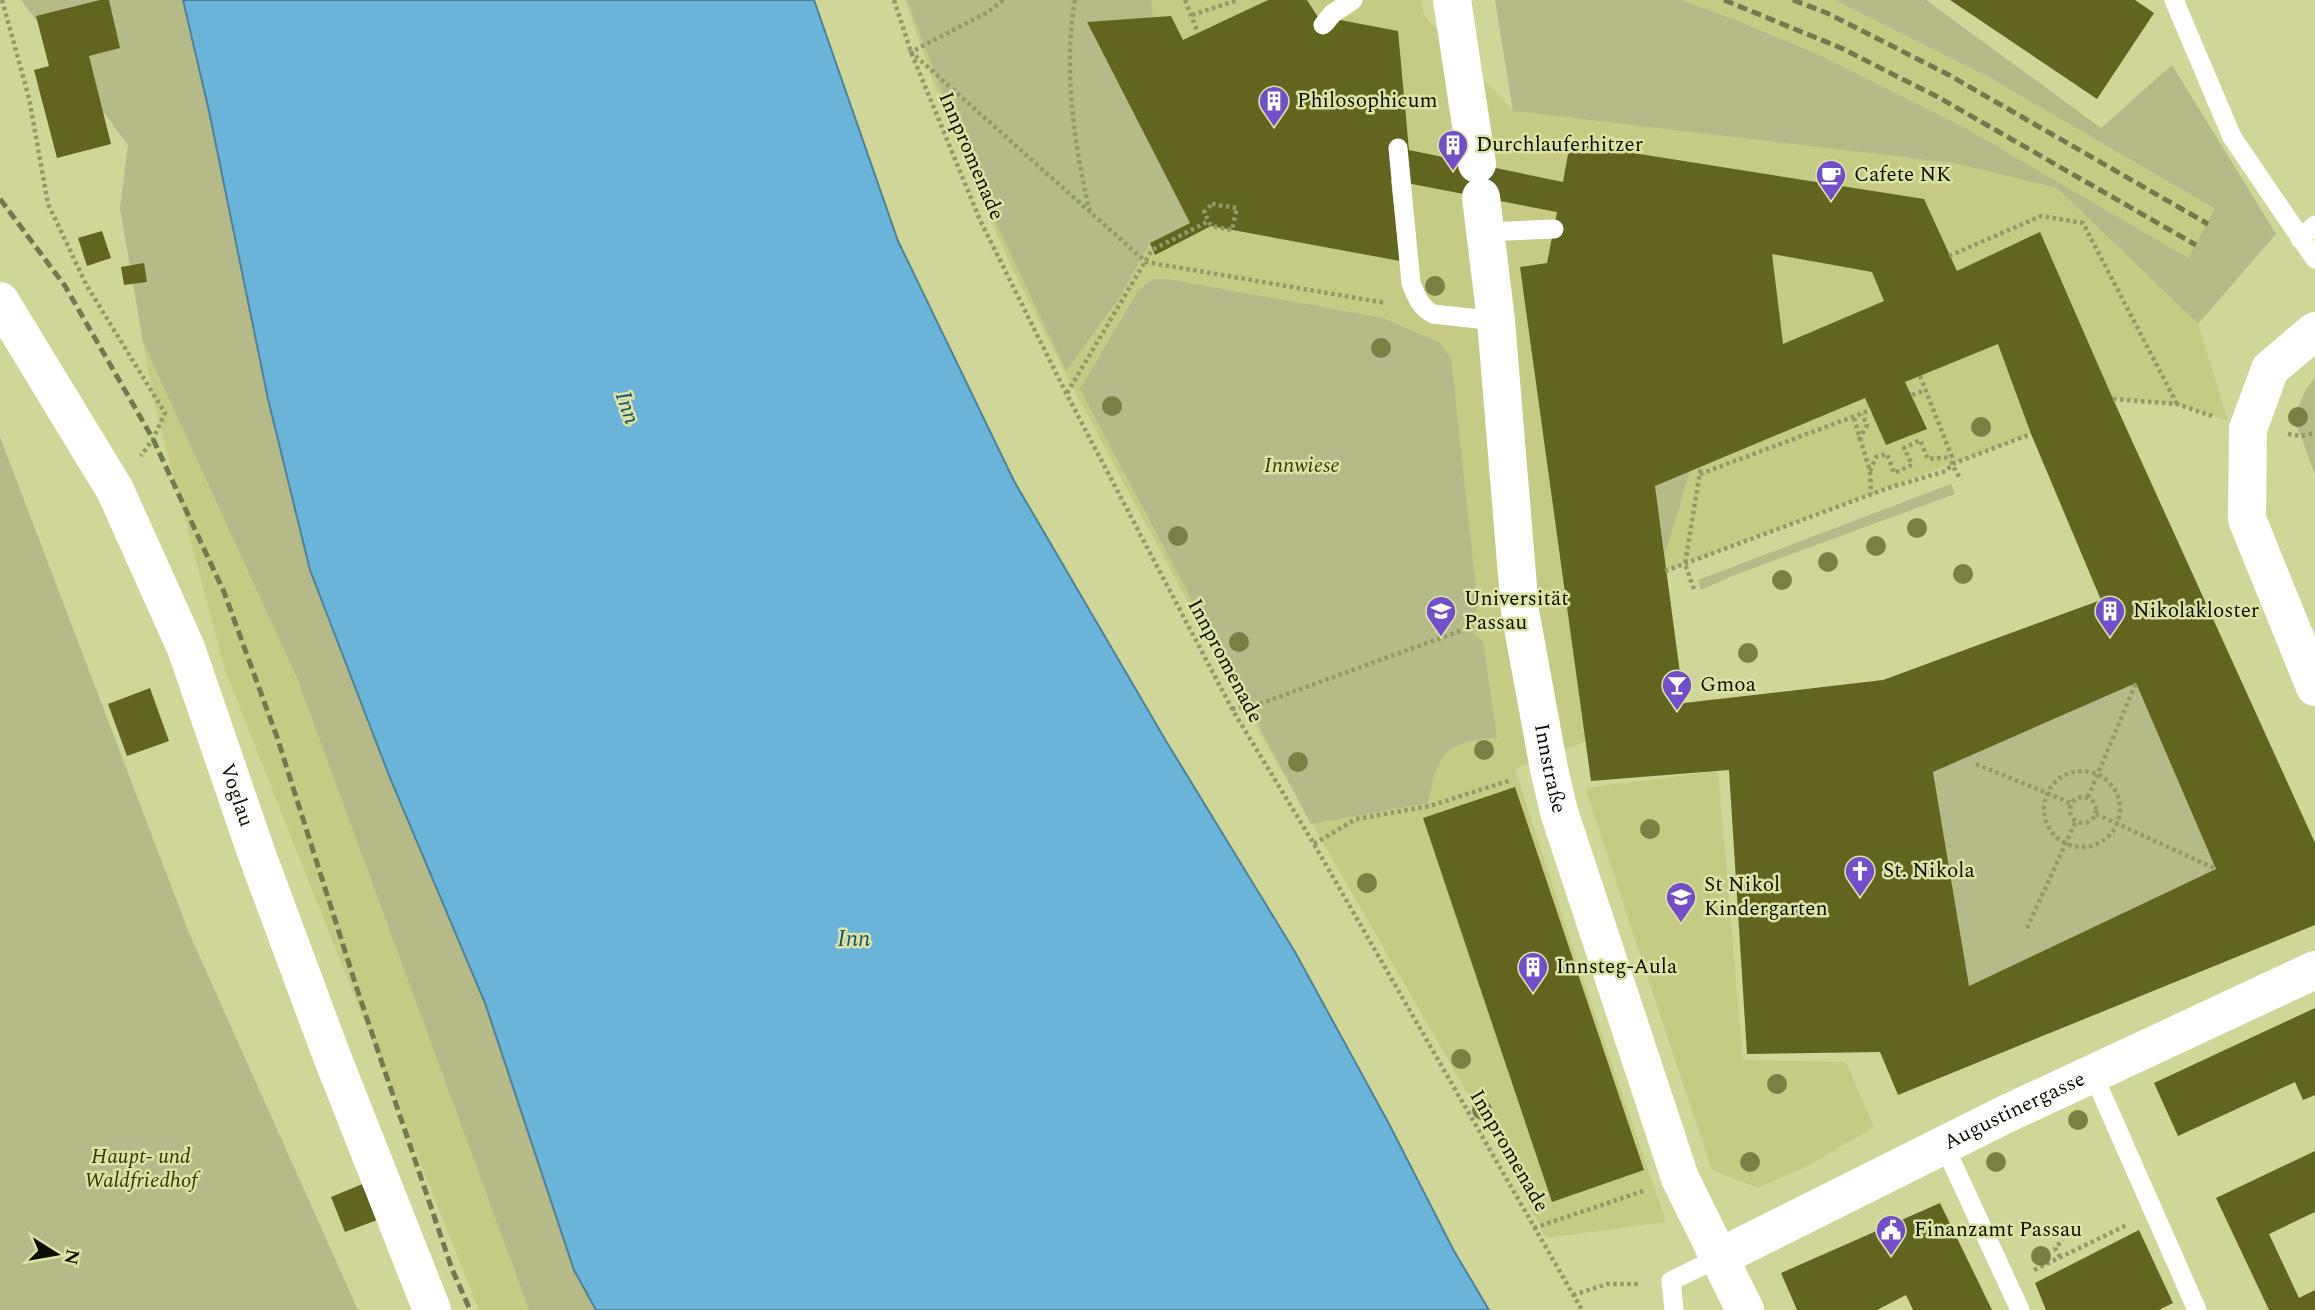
<svg xmlns="http://www.w3.org/2000/svg" width="2315" height="1310" font-family="Spectral,serif">
  <style>
    .built { fill: #c5cb84 }
    .green { fill: #b5ba88 }
    .water { fill: #6ab3d9; stroke: #4e8298; stroke-width: 2 }
    .building { fill: #616520; fill-rule: evenodd }
    .lines { fill: none; stroke-linecap: round; stroke-linejoin: round }
    .path { stroke: #949969; stroke-width: 4.5; stroke-dasharray: 3.5 3.5; stroke-linecap: butt }
    .lane { stroke: #fff; stroke-width: 19 }
    .street { stroke: #fff; stroke-width: 38 }
    .secondary { stroke: #fff; stroke-width: 38 }
    .rail { stroke: #747850; stroke-width: 5; stroke-dasharray: 10 5; stroke-linecap: butt }
    .tree { fill: #7b7f44 }
    .labels { text-anchor: middle; dominant-baseline: central; stroke-width: 5; stroke-linejoin: round; paint-order: stroke }
    .poi-label { font-size: 21px; fill: #0d0e00; stroke: #dde3a4; text-anchor: start }
    .street-label { font-size: 21px; fill: #0d0e00; stroke: #dde3a4 }
    .park-label { font-size: 21px; font-style: italic; fill: #353700; stroke: #dde3a4 }
    .water-label { font-size: 23px; font-style: italic; fill: #18526c; stroke: #dde3a4 }
  </style>
  <rect width="100%" height="100%" fill="#d0d697"/>
  <!-- built -->
  <g class="built">
    <polygon points="905,0 1421,0 1424,15 1513,111 1953,163 2057,188 2198,324 2228,421 2177,404 2113,399 2031,434 1665,571 1684,703 1515,769 1578,965 1666,1222 1546,1238 1496,1143 1235,690 1077,396 1013,270 949,128"/>
    <polygon points="1681,0 1835,0 1987,76 2216,210 2188,259 1967,129 1819,55"/>
    <polygon points="143,342 297,678 529,1310 479,1310 225,670 155,406"/>
    <polygon points="1718,771 1743,1060 1846,1062 1874,1127 1809,1165 1758,1188 1712,1170 1585,788"/>
  </g>
  <!-- green -->
  <g class="green">
    <polygon points="21,0 183,0 209,111 268,399 310,570 390,778 485,1003 574,1270 596,1310 529,1310 297,678 143,342 120,208 128,145"/>
    <polygon points="907,0 1151,0 1153,18 1087,22 1190,223 1150,243 1119,298 1066,371 973,174"/>
    <polygon points="1495,0 1681,0 1738,21 1819,55 1967,129 2188,258 2215,209 1987,76 1835,0 1926,0 2101,128 2172,65 2276,234 2198,324 2057,188 1953,163 1513,111"/>
    <path d="M 1153,279 L 1167,279 L 1383,318 L 1440,343 L 1451,358 L 1478,608 L 1471,618 L 1475,635 L 1483,641 L 1497,738 C 1445,741 1437,754 1428,803 L 1311,824 L 1080,389 L 1138,291 Z"/>
    <polygon points="2315,377 2315,475 2301,436 2293,420 2306,389"/>
    <polygon points="0,437 189,933 358,1310 0,1310"/>
    <polygon points="1690,471 1665,554 1655,486"/>
    <polygon points="1951,484 1955,494 1732,576 1701,590 1698,580"/>
    <polygon points="2136,683 2216,869 1969,986 1933,772"/>
  </g>
  <!-- water -->
  <polygon class="water" points="183,0 814,0 898,241 1014,481 1166,741 1295,952 1388,1122 1454,1251 1489,1310 596,1310 574,1270 485,1003 390,778 310,570 268,399 209,111"/>
  <!-- building -->
  <g class="building">
    <polygon points="100,0 109,0 120,48 89,56 111,144 57,158 34,70 49,66 36,16"/>
    <path d="M 1268,0 L 1307,0 L 1323,25 L 1332,30 L 1340,20 L 1398,31 L 1409,150 L 1563,182 L 1570,143 L 1924,199 L 1957,271 L 2040,232 L 2113,399 L 2315,843 L 2315,925 L 1898,1095 L 1880,1052 L 1747,1054 L 1729,770 L 1591,781 L 1520,267 L 1547,263 L 1557,212 L 1391,180 L 1400,261 L 1211,226 L 1155,255 L 1150,243 L 1190,223 L 1087,22 L 1171,16 L 1183,40 ZM 1772,254 L 1872,272 L 1884,301 L 1783,344 ZM 1998,344 L 2031,434 L 2101,600 L 1883,680 L 1684,703 L 1655,486 L 1865,398 L 1886,445 L 1927,429 L 1905,382 ZM 2136,683 L 2216,869 L 1969,986 L 1933,772 Z"/>
    <polygon points="1950,0 2135,0 2154,13 2097,99"/>
    <polygon points="102,231 111,258 87,266 78,238"/>
    <polygon points="144,263 147,282 124,285 121,267"/>
    <polygon points="150,688 169,741 127,756 108,704"/>
    <polygon points="1515,787 1644,1170 1552,1202 1423,818"/>
    <polygon points="2315,1008 2315,1095 2303,1100 2295,1082 2178,1136 2154,1083"/>
    <polygon points="2315,1151 2315,1212 2269,1234 2299,1298 2315,1290 2315,1310 2269,1310 2216,1198"/>
    <polygon points="365,1183 380,1219 345,1232 331,1197"/>
    <polygon points="1940,1203 1992,1310 1913,1310 1906,1295 1877,1310 1797,1310 1781,1273"/>
    <polygon points="2139,1230 2173,1303 2159,1310 2046,1310 2035,1283"/>
  </g>
  <g class="lines">
    <!-- path -->
    <g class="path">
      <polyline points="2,0 29,98 48,204 87,286 165,413 153,439 141,456"/>
      <polyline points="894,0 911,52 980,220 1066,393 1232,709 1314,844 1582,1310"/>
      <polyline points="1003,0 988,12 911,52 1146,262 1386,303"/>
      <path d="M 1075,0 C 1063,67 1074,146 1090,212"/>
      <polyline points="1185,0 1198,33"/>
      <polyline points="1192,15 1238,0"/>
      <polygon points="1212,204 1237,208 1232,230 1211,226 1204,212"/>
      <polyline points="1949,256 2041,216 2083,223 2177,404"/>
      <polyline points="1920,376 1952,457 1952,464 1961,480"/>
      <polyline points="1067,393 1152,250 1209,221"/>
      <polyline points="1912,395 1926,390"/>
      <polyline points="2113,399 2177,404 2212,416"/>
      <polyline points="1854,418 1870,471 1871,494"/>
      <polyline points="2288,434 2301,436 2315,433"/>
      <polyline points="1859,440 1867,425 1862,414"/>
      <polyline points="1870,471 1876,457 1887,454 1894,473 1912,465 1904,448 1920,440 1928,459 1952,457"/>
      <polyline points="1700,474 1871,410"/>
      <polyline points="1665,571 1888,488 1946,471 1952,464 2031,434"/>
      <polyline points="1694,589 1685,564 1701,466"/>
      <polyline points="1232,709 1262,703 1482,623"/>
      <polyline points="1976,764 2071,803"/>
      <circle cx="2082" cy="809" r="38"/>
      <circle cx="2083" cy="810" r="13"/>
      <polyline points="2088,797 2136,683"/>
      <polyline points="2096,814 2216,869"/>
      <polyline points="1314,844 1356,819 1430,806 1511,780"/>
      <polyline points="2027,928 2076,821"/>
      <polyline points="1534,1228 1643,1191"/>
      <polyline points="2060,1257 2055,1248 2063,1240"/>
      <polyline points="2034,1270 2127,1225"/>
      <polyline points="1573,1295 1607,1284 1641,1284"/>
    </g>
    <!-- lane -->
    <g class="lane">
      <polyline points="2174,0 2232,137 2315,259"/>
      <polyline points="1323,25 1332,14 1353,0"/>
      <path d="M 1398,148 L 1411,283 C 1416,296 1420,307 1433,314 L 1496,321"/>
      <polyline points="1485,232 1554,229"/>
      <polyline points="2300,239 2315,225"/>
      <polyline points="2093,1074 2197,1310"/>
      <polyline points="1944,1145 2020,1310"/>
      <polyline points="1674,1310 1671,1281 1718,1258"/>
    </g>
    <!-- street -->
    <g class="street">
      <path id="s1" d="M 0,301 L 115,490 L 186,648 L 256,852 L 331,1054 L 432,1310"/>
      <path id="s2" d="M 1718,1258 L 2004,1115 L 2315,970"/>
    </g>
    <!-- secondary -->
    <g class="secondary">
      <polyline points="1452,0 1477,164"/>
      <path id="s3" d="M 1481,197 L 1496,321 L 1520,611 L 1549,769 L 1559,812 L 1680,1178 L 1745,1310"/>
      <polyline points="2315,331 2270,369 2248,429 2247,519 2315,687"/>
    </g>
    <!-- rail -->
    <g class="rail">
      <polyline points="1724,0 1841,48 1938,97 2196,245"/>
      <polyline points="1793,0 1827,13 1949,75 2208,224"/>
      <polyline points="0,199 65,286 153,439 224,592 277,737 358,992 452,1269 470,1310"/>
    </g>
  </g>
  <!-- trees -->
  <g class="tree">
    <circle cx="1435" cy="286" r="10"/>
    <circle cx="1381" cy="348" r="10"/>
    <circle cx="1112" cy="406" r="10"/>
    <circle cx="2298" cy="417" r="10"/>
    <circle cx="1981" cy="427" r="10"/>
    <circle cx="1917" cy="528" r="10"/>
    <circle cx="1178" cy="536" r="10"/>
    <circle cx="1876" cy="546" r="10"/>
    <circle cx="1828" cy="562" r="10"/>
    <circle cx="1963" cy="574" r="10"/>
    <circle cx="1782" cy="580" r="10"/>
    <circle cx="1239" cy="642" r="10"/>
    <circle cx="1748" cy="653" r="10"/>
    <circle cx="1484" cy="750" r="10"/>
    <circle cx="1298" cy="762" r="10"/>
    <circle cx="1650" cy="829" r="10"/>
    <circle cx="1367" cy="883" r="10"/>
    <circle cx="1461" cy="1059" r="10"/>
    <circle cx="1777" cy="1084" r="10"/>
    <circle cx="1482" cy="1110" r="10"/>
    <circle cx="2078" cy="1120" r="10"/>
    <circle cx="1750" cy="1162" r="10"/>
    <circle cx="1996" cy="1162" r="10"/>
    <circle cx="2041" cy="1256" r="10"/>
  </g>
  <!-- icons -->
  <defs>
    <g id="building-pin" transform="scale(1.575)"><path d="M0 17L-7.5 6A9.5 9.5 0 1 1 7.5 6Z" fill="#724fc8" stroke="#dde3a4"/><path d="M-4-6H4V6H1V3H-1V6H-4ZM-2.5-4.3h1.7v1.8h-1.7ZM.8-4.3h1.7v1.8H.8ZM-2.5-1h1.7V.8h-1.7ZM.8-1h1.7V.8H.8Z" fill="#fff"/></g>
    <g id="cafe-pin" transform="scale(1.575)"><path d="M0 17L-7.5 6A9.5 9.5 0 1 1 7.5 6Z" fill="#724fc8" stroke="#dde3a4"/><path d="M-5.5-4.5H6V0H3Q3 3.5 0 3.5H-2.5Q-5.5 3.5-5.5 0ZM3-3.2v2h1.7v-2ZM-6 4.5H4V6H-6Z" fill="#fff"/></g>
    <g id="university-pin" transform="scale(1.575)"><path d="M0 17L-7.5 6A9.5 9.5 0 1 1 7.5 6Z" fill="#724fc8" stroke="#dde3a4"/><path d="M0-5L7-2L0 1L-7-2ZM-4 1L0 2.5L4 1V4Q0 6-4 4Z" fill="#fff"/></g>
    <g id="bar-pin" transform="scale(1.575)"><path d="M0 17L-7.5 6A9.5 9.5 0 1 1 7.5 6Z" fill="#724fc8" stroke="#dde3a4"/><path d="M-6-5H6L.8 .8V4.5H3.5V6h-7V4.5H-.8V.8Z" fill="#fff"/></g>
    <g id="church-pin" transform="scale(1.575)"><path d="M0 17L-7.5 6A9.5 9.5 0 1 1 7.5 6Z" fill="#724fc8" stroke="#dde3a4"/><path d="M-1.2-6h2.4v3.5h3.3v2.4h-3.3V6h-2.4V-.1h-3.3v-2.4h3.3Z" fill="#fff"/></g>
    <g id="school-pin" transform="scale(1.575)"><path d="M0 17L-7.5 6A9.5 9.5 0 1 1 7.5 6Z" fill="#724fc8" stroke="#dde3a4"/><path d="M0-5L7-2L0 1L-7-2ZM-4 1L0 2.5L4 1V4Q0 6-4 4Z" fill="#fff"/></g>
    <g id="civic-pin" transform="scale(1.575)"><path d="M0 17L-7.5 6A9.5 9.5 0 1 1 7.5 6Z" fill="#724fc8" stroke="#dde3a4"/><path d="M-.6-6.5H3V-4.5H.6V-3L4-1V1h2V6H-6V1h2V-1L-.6-3ZM-1.2 2.5V6h2.4V2.5Z" fill="#fff"/></g>
  </defs>
  <g fill-rule="evenodd">
    <use href="#building-pin" x="1274" y="101"/>
    <use href="#building-pin" x="1453" y="145"/>
    <use href="#cafe-pin" x="1831" y="175"/>
    <use href="#university-pin" x="1441" y="611"/>
    <use href="#building-pin" x="2110" y="611"/>
    <use href="#bar-pin" x="1677" y="685"/>
    <use href="#church-pin" x="1860" y="871"/>
    <use href="#school-pin" x="1681" y="897"/>
    <use href="#building-pin" x="1533" y="967"/>
    <use href="#civic-pin" x="1891" y="1230"/>
  </g>
  <g class="labels">
    <!-- poi labels -->
    <g class="poi-label">
      <text x="1297" y="101">Philosophicum</text>
      <text x="1476" y="145">Durchlauferhitzer</text>
      <text x="1854" y="175">Cafete NK</text>
      <text x="1464" y="599">Universität<tspan x="1464" dy="24">Passau</tspan></text>
      <text x="2133" y="611">Nikolakloster</text>
      <text x="1700" y="685">Gmoa</text>
      <text x="1883" y="871">St. Nikola</text>
      <text x="1704" y="885">St Nikol<tspan x="1704" dy="24">Kindergarten</tspan></text>
      <text x="1556" y="967">Innsteg-Aula</text>
      <text x="1914" y="1230">Finanzamt Passau</text>
    </g>
    <!-- street labels -->
    <g class="street-label">
      <text transform="translate(971 156) rotate(67)">Innpromenade</text>
      <text transform="translate(1225 661) rotate(62)">Innpromenade</text>
      <text stroke="none"><textPath href="#s3" startOffset="576">Innstraße</textPath></text>
      <text stroke="none"><textPath href="#s1" startOffset="550">Voglau</textPath></text>
      <text stroke="none"><textPath href="#s2" startOffset="331">Augustinergasse</textPath></text>
      <text transform="translate(1509 1151) rotate(60)">Innpromenade</text>
    </g>
    <!-- park labels -->
    <g class="park-label">
      <text x="1302" y="466">Innwiese</text>
      <text x="141" y="1157">Haupt- und<tspan x="141" dy="24">Waldfriedhof</tspan></text>
    </g>
    <!-- water labels -->
    <g class="water-label">
      <text transform="translate(627 408) rotate(71)">Inn</text>
      <text x="854" y="939">Inn</text>
    </g>
  </g>
  <!-- north arrow -->
  <g transform="translate(56 1254) rotate(101)" stroke="#dde3a4" stroke-width="5" paint-order="stroke">
  <path d="M0-5L12 26L0 18L-12 26Z" fill="#0d0e00"/>
  <text y="-10" font-size="19" font-weight="bold" text-anchor="middle" fill="#0d0e00">N</text>
  </g>
</svg>
